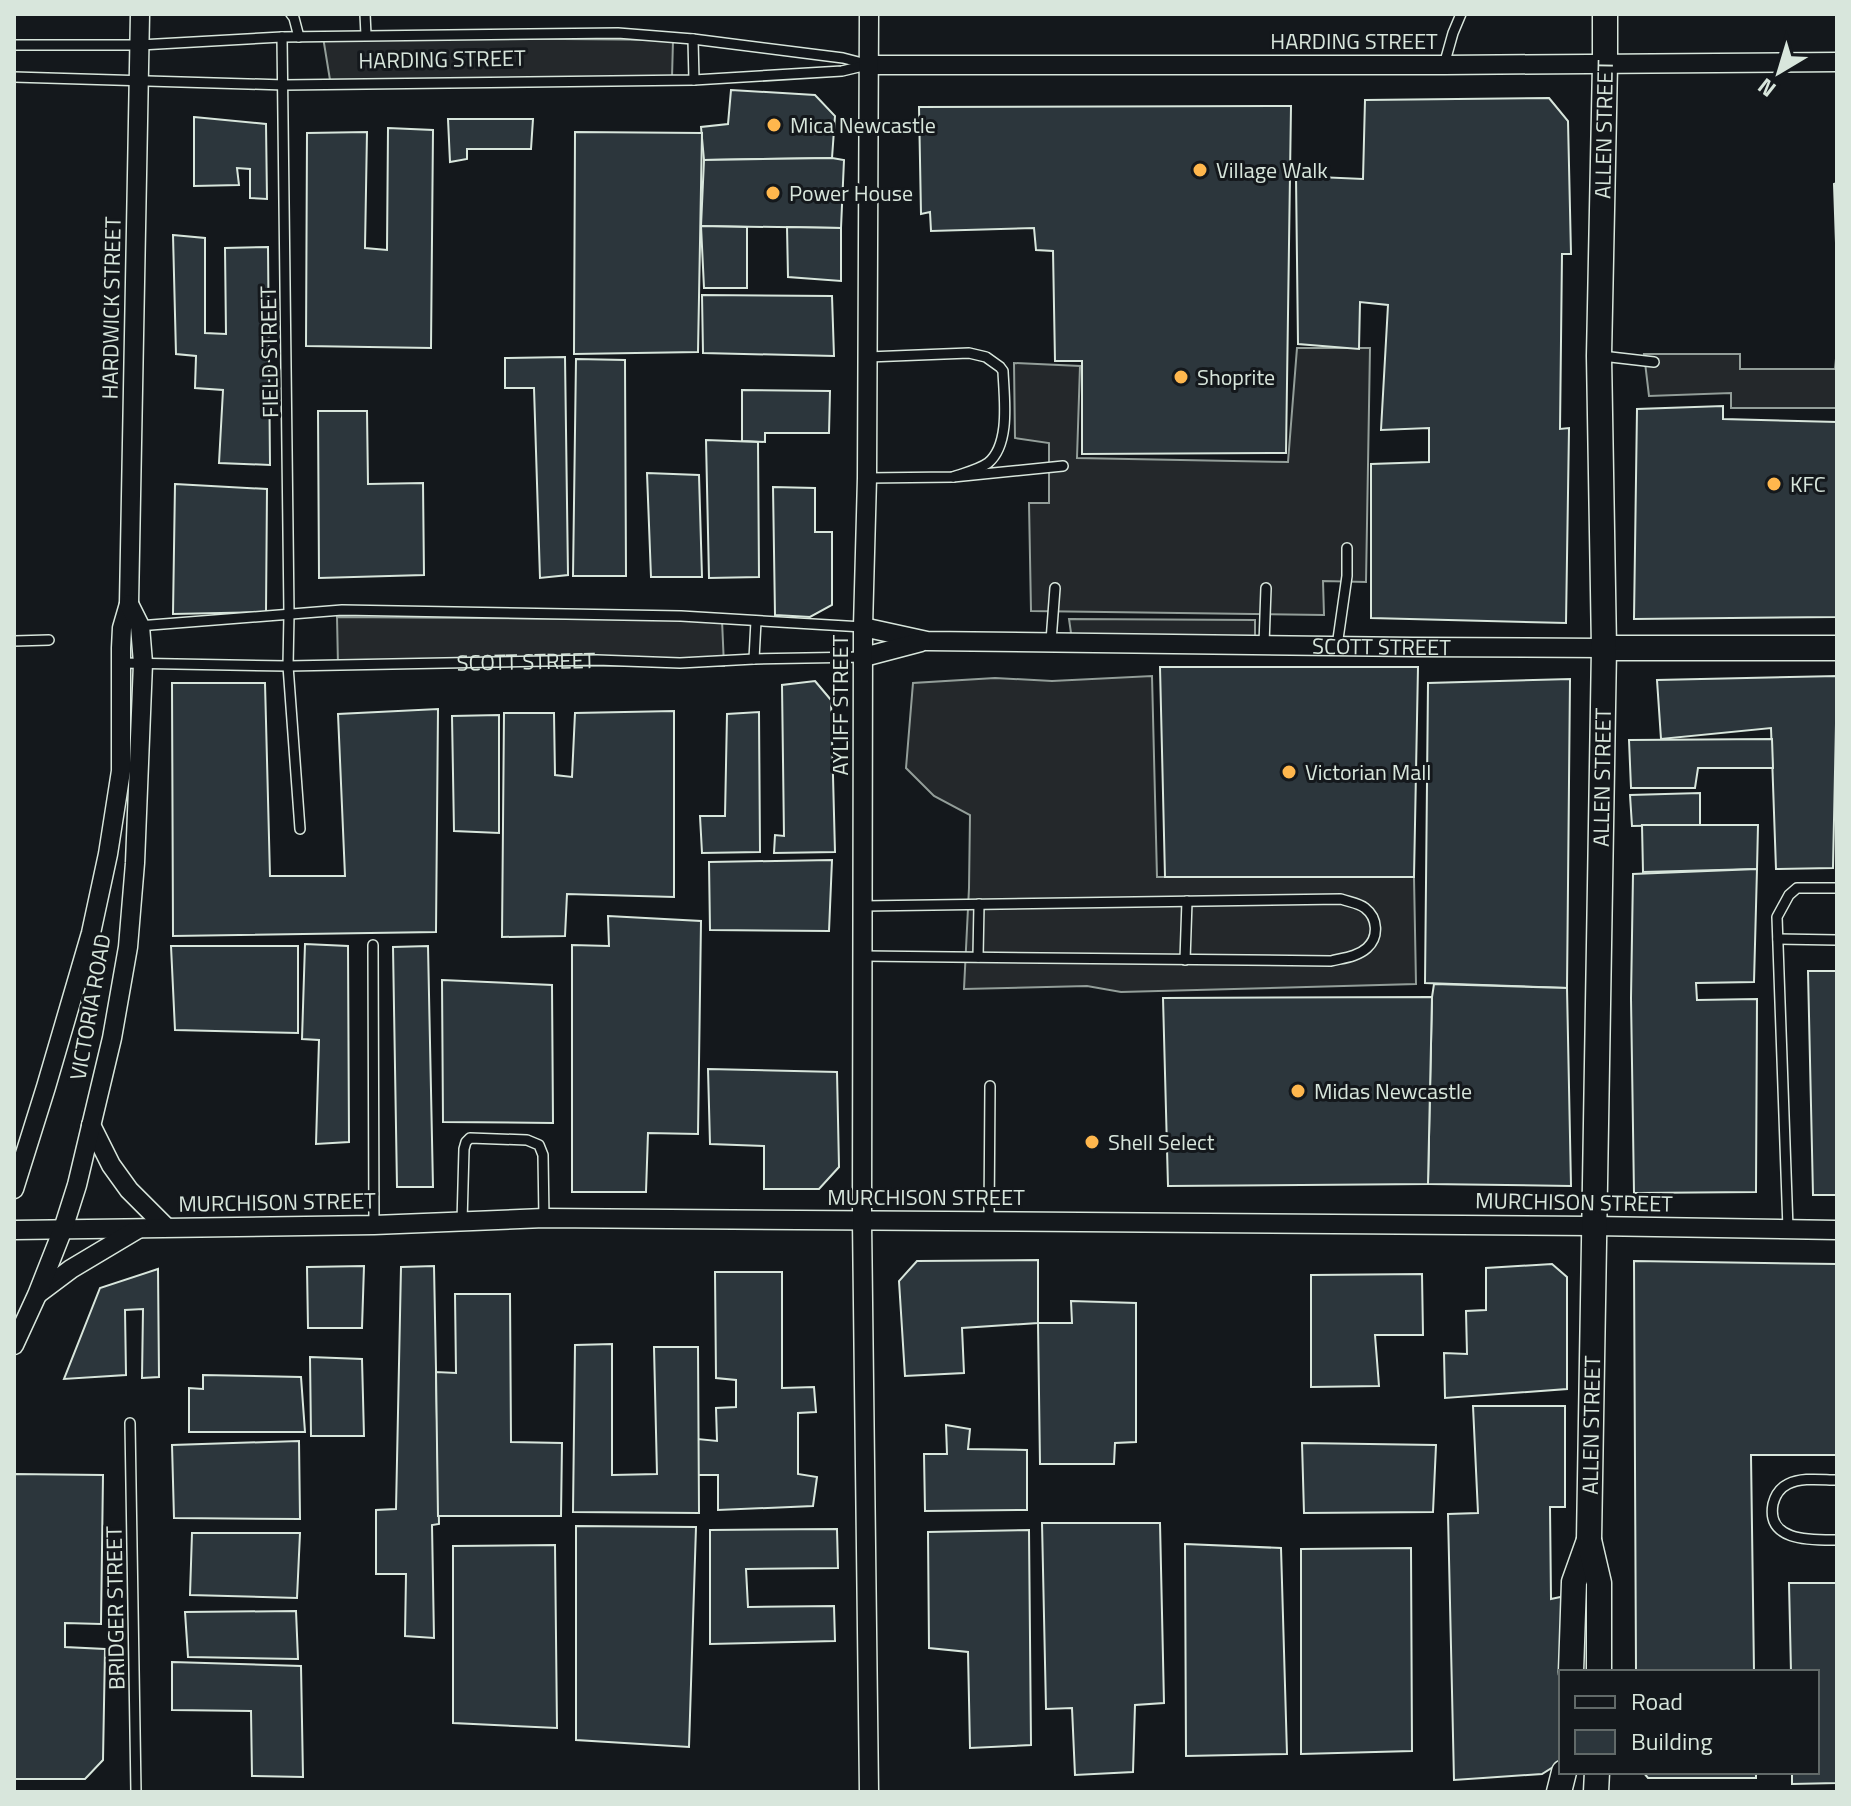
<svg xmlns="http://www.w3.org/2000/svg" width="1851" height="1806" font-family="'Titillium Web',sans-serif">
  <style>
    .parking { fill: #24282b; stroke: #939e99; stroke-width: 2 }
    .building { fill: #2c363c; stroke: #d8e6dc; stroke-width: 2 }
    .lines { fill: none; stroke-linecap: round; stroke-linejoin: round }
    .lane-casing { stroke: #d8e6dc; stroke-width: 12 }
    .street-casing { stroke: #d8e6dc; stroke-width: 21 }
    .secondary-casing { stroke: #d8e6dc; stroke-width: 27 }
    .lane { stroke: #14181c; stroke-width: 9 }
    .street { stroke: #14181c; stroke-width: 18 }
    .secondary { stroke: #14181c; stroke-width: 24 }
    .poi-dot { fill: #ffb74d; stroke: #14181c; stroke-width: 3 }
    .labels { text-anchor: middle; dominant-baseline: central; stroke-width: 6; stroke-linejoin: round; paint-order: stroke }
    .street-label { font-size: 22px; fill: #d8e6dc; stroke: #14181c }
    .poi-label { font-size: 22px; fill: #d8e6dc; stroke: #14181c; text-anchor: start }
  </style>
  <rect width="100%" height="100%" fill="#14181c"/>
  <!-- parking -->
  <g class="parking">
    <polygon points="323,37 673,40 672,78 330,80"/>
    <polygon points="1297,348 1370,348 1366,582 1323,581 1324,615 1031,611 1029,503 1049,503 1049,443 1015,438 1014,363 1080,366 1077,458 1288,462"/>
    <polygon points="1837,348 1837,408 1731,408 1731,393 1649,396 1644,354 1740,354 1740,369 1835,369"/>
    <polygon points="337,617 722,620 724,666 338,665"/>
    <polygon points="1069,619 1255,620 1255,639 1072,640"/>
    <polygon points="1152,676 1157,877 1414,877 1416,984 1121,992 1087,986 964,989 969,888 970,815 934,796 906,768 913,683 995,678 1052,681"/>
  </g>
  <!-- building -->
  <g class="building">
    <polygon points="731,90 815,95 835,116 832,158 704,160 701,127 728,124"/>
    <polygon points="1549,98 1568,121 1571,254 1562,254 1560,429 1569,428 1566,623 1371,618 1371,464 1429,462 1429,428 1381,430 1388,305 1360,302 1359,349 1298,344 1296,176 1363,179 1365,100"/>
    <polygon points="1291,106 1286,453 1082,454 1082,361 1055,361 1053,251 1036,250 1034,228 931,231 930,212 921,214 919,107"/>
    <polygon points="194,117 266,124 267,199 250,198 250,169 237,168 239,185 194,186"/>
    <polygon points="448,119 533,119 531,149 467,149 467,159 450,162"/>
    <polygon points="388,128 433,130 431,348 306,346 307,133 367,132 365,248 387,250"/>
    <polygon points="575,132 702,133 698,352 574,354"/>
    <polygon points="832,158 844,160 841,228 701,226 704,160"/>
    <polygon points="1837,183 1837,272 1834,184"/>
    <polygon points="701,226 747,227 747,288 704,288"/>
    <polygon points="787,227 841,228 841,281 788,277"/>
    <polygon points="173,235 205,238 205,333 226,334 225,248 268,247 270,465 219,463 223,390 195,388 196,356 176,354"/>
    <polygon points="702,295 832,296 834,356 703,353"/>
    <polygon points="565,357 568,575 540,578 534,388 505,388 505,358"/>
    <polygon points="576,359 625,360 626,576 573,576"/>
    <polygon points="742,390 830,391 829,433 765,433 765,442 742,441"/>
    <polygon points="1723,406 1723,419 1837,422 1837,617 1634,619 1637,409"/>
    <polygon points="318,411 367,411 368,484 423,483 424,575 319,578"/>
    <polygon points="706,440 758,442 759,577 709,578"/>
    <polygon points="647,473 699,475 702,577 651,577"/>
    <polygon points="175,484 267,489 266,612 173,614"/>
    <polygon points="773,487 815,488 815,532 832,532 832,605 810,617 775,615"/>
    <polygon points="1160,667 1418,667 1414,877 1165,877"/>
    <polygon points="1837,676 1833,868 1776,869 1771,728 1661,739 1657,680"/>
    <polygon points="1570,679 1567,988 1425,983 1428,683"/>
    <polygon points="815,681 831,700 835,852 774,853 775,835 784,836 782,685"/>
    <polygon points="172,683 265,683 270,876 345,876 338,714 438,709 436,932 173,936"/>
    <polygon points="674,711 674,897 567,894 565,936 502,937 504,713 554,713 555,775 572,777 575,713"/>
    <polygon points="759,712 760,852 702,853 700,816 725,816 727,714"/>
    <polygon points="499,715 499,833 454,831 452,716"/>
    <polygon points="1772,739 1773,768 1698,768 1695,788 1631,788 1629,740"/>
    <polygon points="1700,793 1700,825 1632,826 1630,795"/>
    <polygon points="1642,825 1758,825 1757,869 1643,872"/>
    <polygon points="832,860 829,931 710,930 709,862"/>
    <polygon points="1757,869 1754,982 1696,983 1697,1000 1757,999 1756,1192 1634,1193 1631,998 1633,874"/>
    <polygon points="608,916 701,921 698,1134 648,1133 646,1192 572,1192 572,945 609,946"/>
    <polygon points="305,944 348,946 349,1142 316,1144 319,1040 302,1039"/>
    <polygon points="171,946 298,946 298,1033 175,1030"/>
    <polygon points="428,946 433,1187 397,1187 393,947"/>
    <polygon points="1808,971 1837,971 1837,1195 1813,1195"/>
    <polygon points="442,980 552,985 553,1123 443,1122"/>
    <polygon points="1434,984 1567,988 1571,1186 1428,1184 1432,997"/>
    <polygon points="1432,997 1428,1184 1168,1186 1163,998"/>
    <polygon points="708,1069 837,1072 839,1167 819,1189 764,1189 764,1146 710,1144"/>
    <polygon points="1038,1260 1038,1323 962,1328 964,1373 905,1376 899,1281 917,1261"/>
    <polygon points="1634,1261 1837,1264 1837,1455 1751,1455 1754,1672 1636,1672"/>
    <polygon points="1552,1264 1567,1277 1567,1389 1445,1398 1444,1353 1467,1354 1466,1311 1486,1310 1486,1268"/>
    <polygon points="364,1266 362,1328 308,1328 307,1267"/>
    <polygon points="434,1266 439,1524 432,1525 434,1638 405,1636 406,1574 376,1574 376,1510 396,1509 401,1267"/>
    <polygon points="158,1269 159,1377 142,1378 143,1309 125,1310 126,1375 64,1379 100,1288"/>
    <polygon points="715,1272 782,1272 782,1388 814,1387 816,1412 798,1413 798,1474 817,1477 813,1506 718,1510 718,1475 698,1475 698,1439 717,1441 716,1408 736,1407 736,1380 716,1378"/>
    <polygon points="1422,1274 1423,1335 1375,1335 1379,1386 1311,1387 1311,1275"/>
    <polygon points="455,1294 510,1294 511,1442 562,1443 561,1516 438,1516 436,1372 456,1373"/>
    <polygon points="1071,1301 1136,1303 1136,1442 1115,1443 1114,1464 1040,1464 1038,1323 1072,1323"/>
    <polygon points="612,1344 612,1475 657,1474 654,1347 698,1347 699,1513 573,1512 575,1345"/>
    <polygon points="310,1357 362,1359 364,1436 311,1436"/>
    <polygon points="203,1375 301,1377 305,1432 189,1432 189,1388 203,1389"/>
    <polygon points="1473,1406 1565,1406 1565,1507 1550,1507 1551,1599 1565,1596 1561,1672 1561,1762 1542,1774 1454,1780 1448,1514 1478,1513"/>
    <polygon points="946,1425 970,1429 968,1449 1027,1450 1027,1510 925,1511 924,1454 947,1454"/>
    <polygon points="299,1441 300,1519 174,1518 172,1445"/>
    <polygon points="1302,1443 1436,1445 1433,1512 1304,1513"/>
    <polygon points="14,1474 103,1475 101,1624 65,1623 65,1647 105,1649 103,1760 85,1779 14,1779"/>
    <polygon points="1042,1523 1160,1523 1164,1703 1135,1705 1133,1772 1075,1775 1072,1708 1046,1709"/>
    <polygon points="576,1526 696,1527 689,1747 576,1740"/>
    <polygon points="837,1529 838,1568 746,1569 748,1607 834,1606 835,1641 710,1644 710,1530"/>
    <polygon points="1029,1530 1031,1745 970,1748 968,1652 929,1648 928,1532"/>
    <polygon points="192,1533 300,1533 297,1598 190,1595"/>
    <polygon points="1185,1544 1281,1548 1287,1754 1186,1756"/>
    <polygon points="555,1545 557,1728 453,1723 453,1546"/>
    <polygon points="1411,1548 1412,1751 1301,1754 1301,1549"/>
    <polygon points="1789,1583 1837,1583 1837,1783 1792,1784 1792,1772 1817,1772 1817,1672 1791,1672"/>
    <polygon points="296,1611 298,1659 188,1657 185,1612"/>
    <polygon points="172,1662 301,1666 303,1777 252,1776 251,1711 172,1710"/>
    <polygon points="1643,1772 1756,1772 1756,1778 1648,1778"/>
  </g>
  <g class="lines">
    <!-- lane casing -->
    <g class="lane-casing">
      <g id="lane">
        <polyline points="291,14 294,18 299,37"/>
        <polyline points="365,14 366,35"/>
        <polyline points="282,37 289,614 288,666 300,829"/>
        <polyline points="693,39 694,80"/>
        <polyline points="14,45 140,45 282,37 618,33 693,39 843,58 870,65"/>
        <polyline points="1444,65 1453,33 1461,14"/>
        <polyline points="14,77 284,85 694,80 842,71 867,65"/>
        <polyline points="1602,356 1654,362"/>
        <path d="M 868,357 L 969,353 L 986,357 L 1000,367 L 1003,371 C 1004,397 1011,444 988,463 C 978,470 964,473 953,477"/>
        <polyline points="867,478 953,477 1063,466"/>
        <polyline points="138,626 342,610 681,616 863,627"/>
        <polyline points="14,641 49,640"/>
        <polyline points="1051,641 1055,588"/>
        <polyline points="1264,644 1266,588"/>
        <polyline points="1337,646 1347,576 1347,548"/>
        <polyline points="754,659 756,621"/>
        <path id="s1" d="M 122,663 L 288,666 L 597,660 L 680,663 L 754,659 L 864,657"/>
        <polyline points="1778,939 1837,940"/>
        <polyline points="373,945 374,1225"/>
        <path d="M 864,956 L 1331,961 C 1343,958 1357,957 1367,948 C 1379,937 1378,918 1365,908 C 1359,903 1349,902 1341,899 L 864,906"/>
        <polyline points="978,957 979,904"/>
        <polyline points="1185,960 1187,901"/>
        <polyline points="989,1221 990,1086"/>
        <polyline points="462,1222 464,1149 466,1142 470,1138 527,1140 539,1145 543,1155 544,1218"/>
        <polyline points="1788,1229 1777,917 1789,895 1797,888 1837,888"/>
        <polyline points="130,1423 136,1792"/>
        <path d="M 1837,1480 C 1822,1480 1802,1477 1788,1484 C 1780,1488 1775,1496 1773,1504 C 1766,1542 1812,1540 1837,1540"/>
      </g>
    </g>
    <!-- street casing -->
    <g class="street-casing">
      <g id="street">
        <polyline points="870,65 1444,65 1837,62"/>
        <path id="s2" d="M 863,627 L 927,641 L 1413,647 L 1604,648"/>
        <polyline points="864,657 921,642"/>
        <polyline points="91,1125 111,1165 129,1190 166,1227"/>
        <polyline points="14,1189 46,1087 91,933 108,854 121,771 121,648 122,628 129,604 140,14"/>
        <polyline points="14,1230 374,1225 544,1218 1593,1226 1837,1230"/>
        <polyline points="39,1293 71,1269 138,1229"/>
        <polyline points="14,1345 37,1295 63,1229 77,1185 112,1038 128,947 135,863 143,663 140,626 129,604"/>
        <polyline points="869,1792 862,1221 863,627 867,478 869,14"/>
      </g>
    </g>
    <!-- secondary casing -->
    <g class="secondary-casing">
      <g id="secondary">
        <polyline points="1604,648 1837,648"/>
        <polyline points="1571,1672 1574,1582 1589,1540"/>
        <path id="s3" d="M 1599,1672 L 1599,1583 L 1589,1540 L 1604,648 L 1599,356 L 1605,64 L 1605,14"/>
        <polyline points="1559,1792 1564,1772"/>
        <polyline points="1596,1792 1597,1772"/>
      </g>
    </g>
    <!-- lane -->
    <use href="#lane" class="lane"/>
    <!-- street -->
    <use href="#street" class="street"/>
    <!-- secondary -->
    <use href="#secondary" class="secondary"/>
  </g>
  <!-- markers -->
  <g class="poi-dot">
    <circle cx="774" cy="125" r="8"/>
    <circle cx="1200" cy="170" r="8"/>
    <circle cx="773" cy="193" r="8"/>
    <circle cx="1181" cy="377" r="8"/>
    <circle cx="1774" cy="484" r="8"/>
    <circle cx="1289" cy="772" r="8"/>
    <circle cx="1298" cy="1091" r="8"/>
    <circle cx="1092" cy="1142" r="8"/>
  </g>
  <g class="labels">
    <!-- street labels -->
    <g class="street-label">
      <text x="1354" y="41">HARDING STREET</text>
      <text transform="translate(442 59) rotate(-1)">HARDING STREET</text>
      <text stroke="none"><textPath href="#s3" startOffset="1544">ALLEN STREET</textPath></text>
      <text transform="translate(111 308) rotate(-89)">HARDWICK STREET</text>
      <text transform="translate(269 352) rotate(-91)">FIELD STREET</text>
      <text stroke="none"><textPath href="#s2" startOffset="520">SCOTT STREET</textPath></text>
      <text stroke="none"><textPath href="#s1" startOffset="404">SCOTT STREET</textPath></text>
      <text transform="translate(840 705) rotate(-90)">AYLIFF STREET</text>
      <text stroke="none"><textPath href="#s3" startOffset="896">ALLEN STREET</textPath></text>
      <text transform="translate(90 1007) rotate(-80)">VICTORIA ROAD</text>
      <text x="926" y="1197">MURCHISON STREET</text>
      <text transform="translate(277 1202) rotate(-1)">MURCHISON STREET</text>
      <text transform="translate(1574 1202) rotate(1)">MURCHISON STREET</text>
      <text stroke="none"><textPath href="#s3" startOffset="248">ALLEN STREET</textPath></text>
      <text transform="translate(115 1608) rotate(-91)">BRIDGER STREET</text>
    </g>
    <!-- poi labels -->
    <g class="poi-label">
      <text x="790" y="125">Mica Newcastle</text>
      <text x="1216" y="170">Village Walk</text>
      <text x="789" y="193">Power House</text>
      <text x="1197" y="377">Shoprite</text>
      <text x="1790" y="484">KFC</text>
      <text x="1305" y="772">Victorian Mall</text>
      <text x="1314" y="1091">Midas Newcastle</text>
      <text x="1108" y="1142">Shell Select</text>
    </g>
  </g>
  <!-- border -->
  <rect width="1851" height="1806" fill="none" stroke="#d8e6dc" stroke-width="32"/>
  <!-- legend -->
  <rect x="1559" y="1670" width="260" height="104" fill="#14181c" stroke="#626a69" stroke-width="2"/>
  <rect x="1575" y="1696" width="40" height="12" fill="#14181c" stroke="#626a69" stroke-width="2"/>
  <text x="1631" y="1710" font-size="24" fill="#d8e6dc">Road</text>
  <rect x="1575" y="1730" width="40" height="24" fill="#2c363c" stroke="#626a69" stroke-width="2"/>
  <text x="1631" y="1750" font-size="24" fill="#d8e6dc">Building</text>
  <!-- north arrow -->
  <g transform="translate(1779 72) rotate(218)" stroke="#14181c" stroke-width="6" paint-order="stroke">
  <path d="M0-6L14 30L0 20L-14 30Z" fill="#d8e6dc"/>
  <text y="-12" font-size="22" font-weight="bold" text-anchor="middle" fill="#d8e6dc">N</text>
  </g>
</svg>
